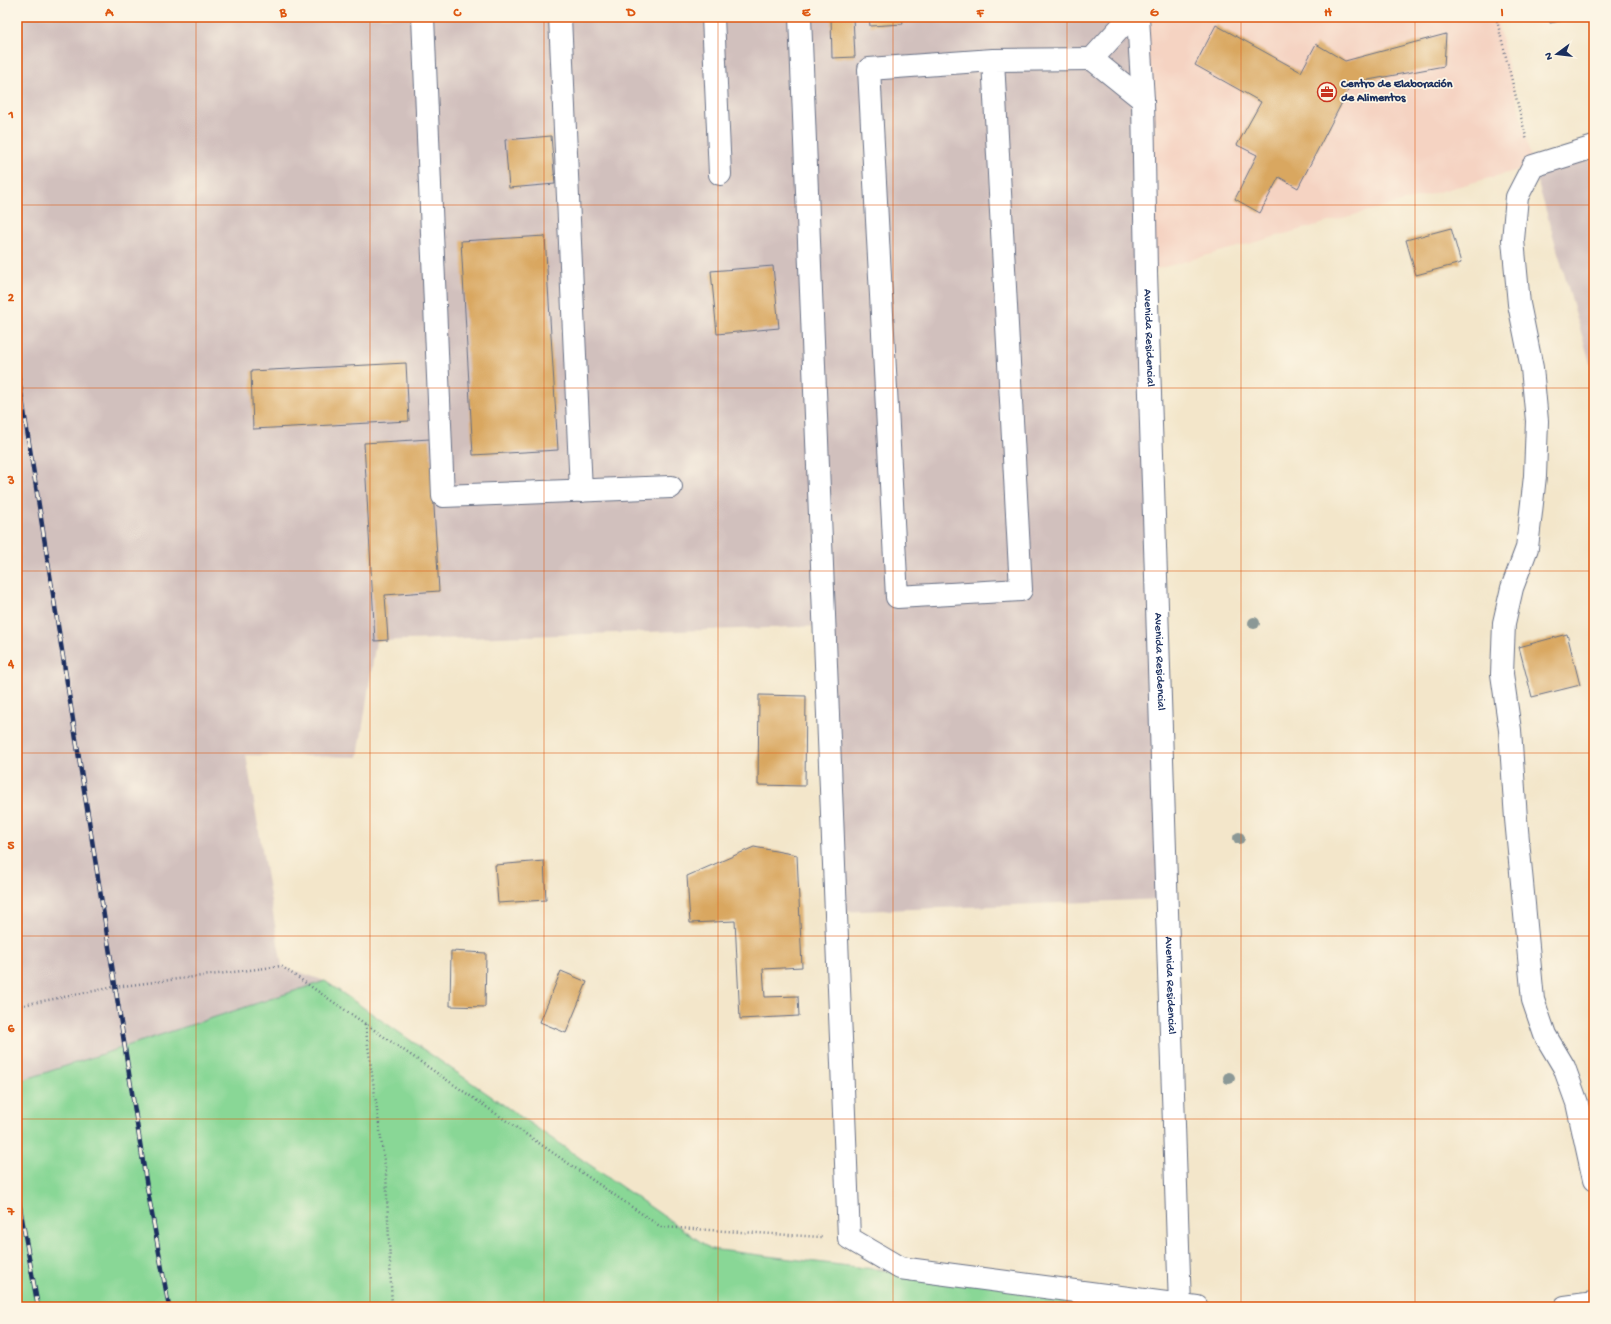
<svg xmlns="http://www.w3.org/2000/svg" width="1611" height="1324" font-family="'Gochi Hand',sans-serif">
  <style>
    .built { fill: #f5d3c2 }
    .industrial { fill: #d1c0bd }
    .green { fill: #89d796; stroke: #52837a }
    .building { fill: #d9a761 }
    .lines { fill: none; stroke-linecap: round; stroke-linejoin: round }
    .minor-casing { stroke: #676f84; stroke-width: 24 }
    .major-casing { stroke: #676f84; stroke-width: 24 }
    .path { stroke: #676f84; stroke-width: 2.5; stroke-dasharray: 1 3; stroke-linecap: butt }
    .minor { stroke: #fff; stroke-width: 22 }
    .major { stroke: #fff; stroke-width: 22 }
    .rail-casing { stroke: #1b2f5e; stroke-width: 4.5 }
    .rail { stroke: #fcf5e5; stroke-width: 3; stroke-dasharray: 9; stroke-linecap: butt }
    .tree { fill: #8b9896 }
    .grid { fill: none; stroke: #de5710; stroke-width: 1; stroke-opacity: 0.55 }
    .labels { text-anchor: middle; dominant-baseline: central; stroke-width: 3.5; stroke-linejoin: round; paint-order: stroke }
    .poi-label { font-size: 12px; font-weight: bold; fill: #1b2f5e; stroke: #fcf5e5; text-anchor: start }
    .street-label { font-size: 12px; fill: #1b2f5e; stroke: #fcf5e5 }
    .neatline { fill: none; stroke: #de5710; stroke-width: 1.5 }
    .grid-label { font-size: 13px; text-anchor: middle; font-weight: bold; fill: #de5710 }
  </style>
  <rect width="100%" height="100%" fill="#fcf5e5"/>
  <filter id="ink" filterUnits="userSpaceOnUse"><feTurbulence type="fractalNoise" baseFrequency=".025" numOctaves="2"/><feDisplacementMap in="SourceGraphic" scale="8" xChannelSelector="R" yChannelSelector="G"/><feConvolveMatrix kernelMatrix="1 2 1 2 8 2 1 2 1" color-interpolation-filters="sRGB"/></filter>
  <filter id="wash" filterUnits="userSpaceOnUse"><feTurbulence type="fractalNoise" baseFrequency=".012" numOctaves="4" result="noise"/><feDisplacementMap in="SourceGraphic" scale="16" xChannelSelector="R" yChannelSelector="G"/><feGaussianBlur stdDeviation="0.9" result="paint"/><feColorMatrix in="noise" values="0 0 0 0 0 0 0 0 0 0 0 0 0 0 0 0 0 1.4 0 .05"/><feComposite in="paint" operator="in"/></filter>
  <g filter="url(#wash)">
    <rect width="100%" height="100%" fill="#f3e6ca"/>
    <!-- built -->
    <polygon class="built" points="1138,17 1496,17 1533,166 1146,272"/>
    <!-- industrial -->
    <g class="industrial">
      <polygon points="17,17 1138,17 1166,899 836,912 825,626 376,641 358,757 246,755 282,966 325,981 711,1249 832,1267 900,1268 1195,1307 17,1307"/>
      <polygon points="1594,160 1594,377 1533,166"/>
    </g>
    <!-- green -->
    <polygon class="green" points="325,981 711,1249 1180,1307 17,1307 17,1082"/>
    <g id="blocks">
      <!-- building -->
      <g class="building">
        <polygon points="831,17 853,17 855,57 832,58"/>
        <polygon points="869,17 902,17 903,24 870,26"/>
        <polygon points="1549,17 1574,17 1574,18 1550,23"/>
        <polygon points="1216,25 1301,72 1316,44 1345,61 1446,34 1444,66 1352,83 1298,188 1279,177 1260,213 1235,199 1257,155 1237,145 1261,102 1195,65"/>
        <polygon points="551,136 555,184 509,188 505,140"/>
        <polygon points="1451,228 1461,263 1416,275 1406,240"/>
        <polygon points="545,236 558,450 473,455 461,241"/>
        <polygon points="773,266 779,328 717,334 711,271"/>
        <polygon points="406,363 409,421 253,429 251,371"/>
        <polygon points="430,439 439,591 385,595 388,640 375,641 364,443"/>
        <polygon points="1567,634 1580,685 1532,697 1519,647"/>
        <polygon points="759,695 806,696 805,786 758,785"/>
        <polygon points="754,847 797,855 802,967 763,969 765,997 798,996 799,1016 740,1019 735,921 690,923 687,876"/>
        <polygon points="544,861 546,900 498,903 495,865"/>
        <polygon points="451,951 486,953 485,1007 450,1006"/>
        <polygon points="561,971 587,982 566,1033 540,1022"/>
      </g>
    </g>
  </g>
  <g filter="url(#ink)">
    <use href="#blocks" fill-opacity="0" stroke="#676f84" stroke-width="1"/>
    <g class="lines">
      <!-- minor casing -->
      <g class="minor-casing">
        <g id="minor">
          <polyline points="423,17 443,496 671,487"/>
          <polyline points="560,17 581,491"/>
          <polyline points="713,17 720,174"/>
          <polyline points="800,17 849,1238 900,1268 1197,1307"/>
          <polyline points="1130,17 1092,59 1143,100"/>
          <polyline points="993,60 1021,590 897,597 869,69 993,60 1092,59"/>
          <polyline points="1594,147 1533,166 1517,197 1513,240 1519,304 1532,368 1537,421 1535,476 1527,548 1512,588 1504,623 1502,674 1510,730 1516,819 1533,1000 1545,1035 1564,1067 1577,1103 1594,1180"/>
          <polyline points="1565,1307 1594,1303"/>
        </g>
      </g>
      <!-- major casing -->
      <g class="major-casing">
        <g id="major">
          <path id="s1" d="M 1138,17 L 1143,100 L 1146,272 L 1180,1307"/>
        </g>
      </g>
      <!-- path -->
      <g class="path">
        <polyline points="1496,17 1527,141"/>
        <polyline points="17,1006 115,987 281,966 661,1227 822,1237"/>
        <polyline points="365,1024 386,1174 392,1307"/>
      </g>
      <!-- minor -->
      <use href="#minor" class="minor"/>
      <!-- major -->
      <use href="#major" class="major"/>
      <!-- rail casing -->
      <g class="rail-casing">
        <g id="rail">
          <polyline points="17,367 147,1187 169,1307"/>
          <polyline points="17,1191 38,1307"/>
        </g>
      </g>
      <!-- rail -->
      <use href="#rail" class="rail"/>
    </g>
    <!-- trees -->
    <g class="tree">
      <circle cx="1254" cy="623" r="6"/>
      <circle cx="1239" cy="838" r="6"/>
      <circle cx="1229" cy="1078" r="6"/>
    </g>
  </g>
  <!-- grid -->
  <path class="grid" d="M 196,17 L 196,1307M 370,17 L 370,1307M 544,17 L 544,1307M 718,17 L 718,1307M 893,17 L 893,1307M 1067,17 L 1067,1307M 1241,17 L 1241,1307M 1415,17 L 1415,1307M 17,205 L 1594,205M 17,388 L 1594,388M 17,571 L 1594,571M 17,753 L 1594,753M 17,936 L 1594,936M 17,1119 L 1594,1119"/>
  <!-- icons -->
  <defs>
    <g id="office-ring" transform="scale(1)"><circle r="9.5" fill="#fcf5e5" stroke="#c8321e" stroke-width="1.5"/><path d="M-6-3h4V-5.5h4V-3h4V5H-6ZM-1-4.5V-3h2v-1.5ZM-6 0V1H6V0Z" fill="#c8321e"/></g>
  </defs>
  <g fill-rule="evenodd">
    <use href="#office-ring" x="1327" y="92"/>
  </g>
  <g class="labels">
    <!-- poi labels -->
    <g class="poi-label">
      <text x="1341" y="85">Centro de Elaboración<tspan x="1341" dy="14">de Alimentos</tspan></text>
    </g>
    <!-- street labels -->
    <g class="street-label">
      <text stroke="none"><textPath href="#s1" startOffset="321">Avenida Residencial</textPath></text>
      <text stroke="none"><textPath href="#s1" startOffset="645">Avenida Residencial</textPath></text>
      <text stroke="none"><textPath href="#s1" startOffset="969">Avenida Residencial</textPath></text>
    </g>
  </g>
  <!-- margin -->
  <rect width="1611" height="1324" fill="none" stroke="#fcf5e5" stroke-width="44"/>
  <!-- north arrow -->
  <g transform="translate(1557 54) rotate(255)" stroke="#fcf5e5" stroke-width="3" paint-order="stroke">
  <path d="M0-3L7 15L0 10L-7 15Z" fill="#1b2f5e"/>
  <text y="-6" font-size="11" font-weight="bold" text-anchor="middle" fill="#1b2f5e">N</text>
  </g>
  <rect x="22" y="22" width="1567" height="1280" class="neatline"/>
  <g class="grid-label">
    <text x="109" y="16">A</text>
    <text x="283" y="16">B</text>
    <text x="457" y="16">C</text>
    <text x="631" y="16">D</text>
    <text x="806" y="16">E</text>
    <text x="980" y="16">F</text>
    <text x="1154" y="16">G</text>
    <text x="1328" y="16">H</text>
    <text x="1502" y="16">I</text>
    <text x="11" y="118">1</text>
    <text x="11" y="301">2</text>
    <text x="11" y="484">3</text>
    <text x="11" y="667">4</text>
    <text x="11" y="849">5</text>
    <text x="11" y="1032">6</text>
    <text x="11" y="1215">7</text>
  </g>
</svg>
